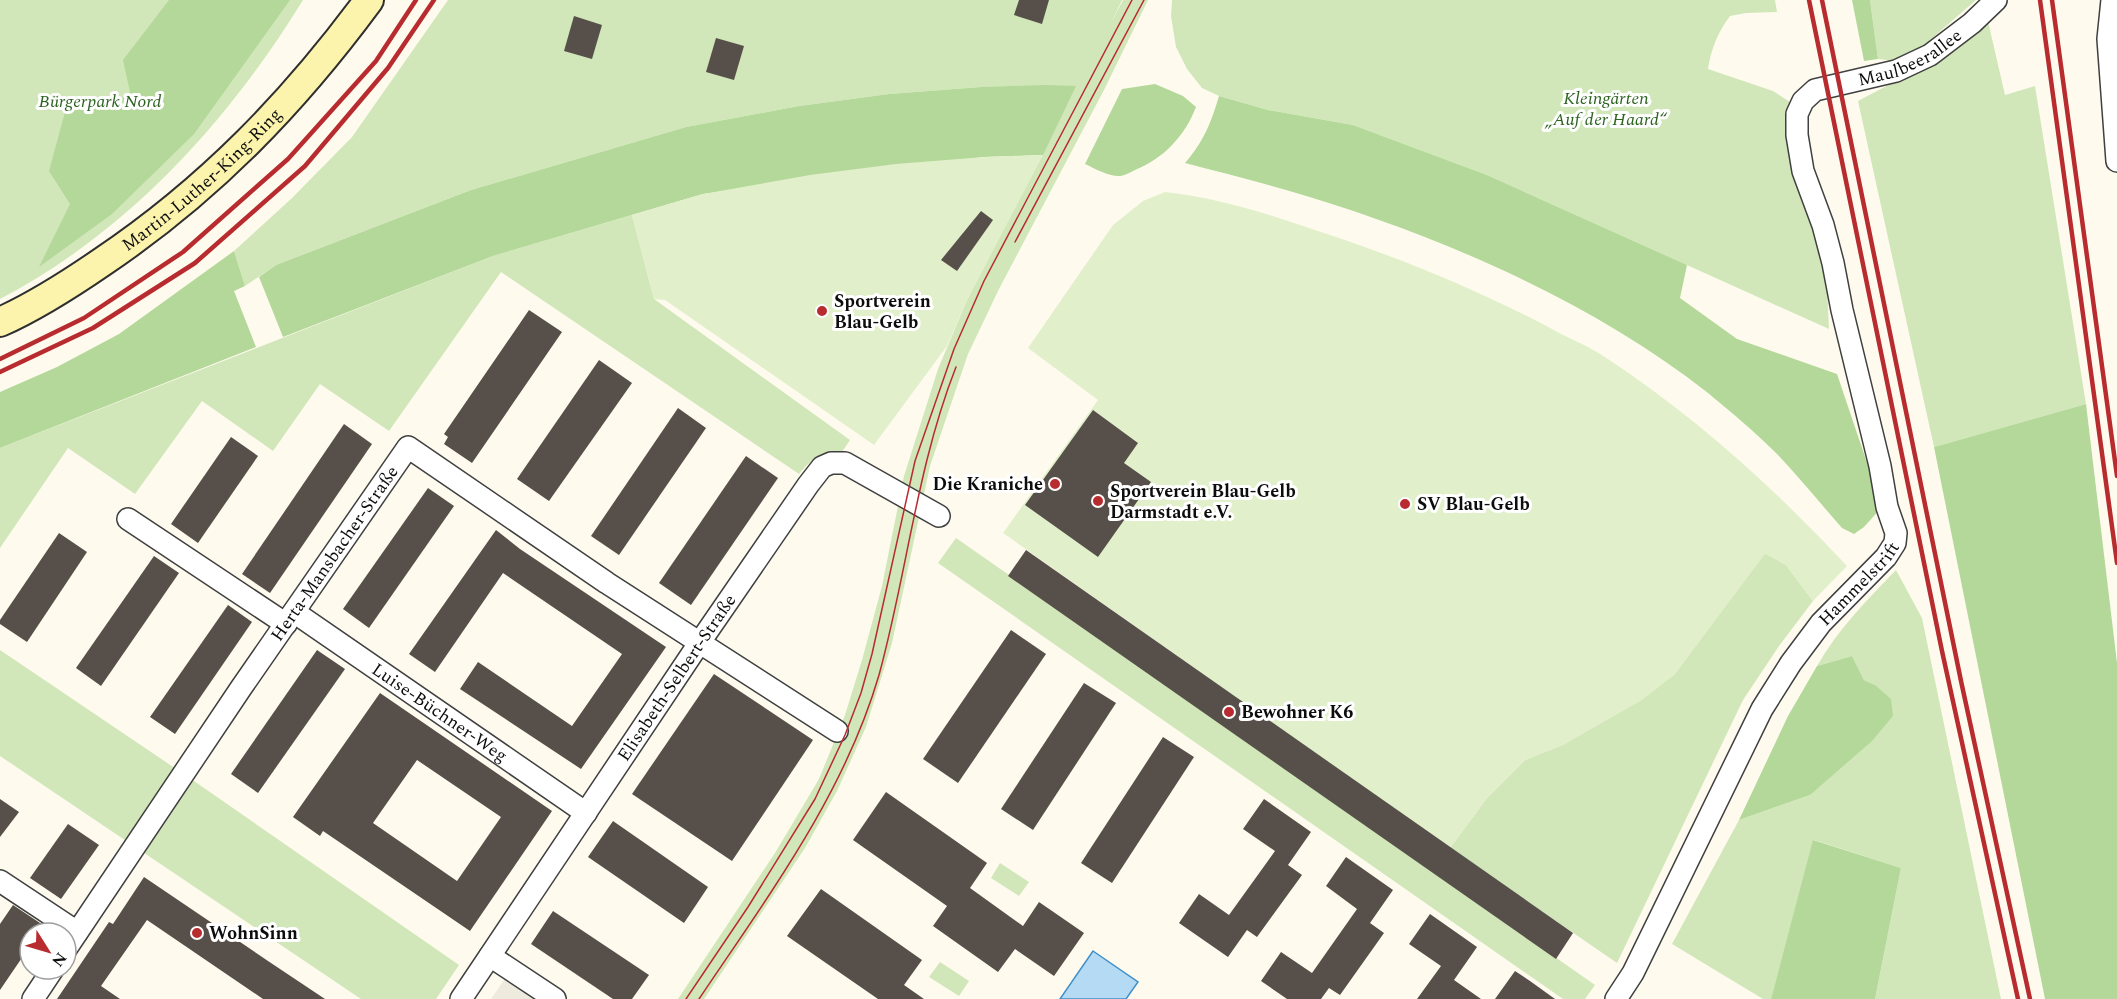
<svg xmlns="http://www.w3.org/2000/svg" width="2117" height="999" font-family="Spectral,serif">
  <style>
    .green { fill: #d1e7b9 }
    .forest { fill: #b4d899 }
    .pitch { fill: #e2efcb }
    .plaza { fill: #eeeade }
    .water { fill: #b5dbf4; stroke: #3f8fc8; stroke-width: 1.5 }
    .building { fill: #564f4a; fill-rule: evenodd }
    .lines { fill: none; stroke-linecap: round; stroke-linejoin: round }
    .minor-casing { stroke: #404040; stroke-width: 24 }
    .secondary-casing { stroke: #2f2f2f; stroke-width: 32 }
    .minor { stroke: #fff; stroke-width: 21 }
    .secondary { stroke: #fcf4ac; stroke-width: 28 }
    .tram { stroke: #b82b2f; stroke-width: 1.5 }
    .rail { stroke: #b82b2f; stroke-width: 4.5 }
    .poi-dot { fill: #b82b2f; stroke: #fff; stroke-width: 2 }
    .labels { text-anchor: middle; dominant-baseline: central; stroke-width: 6; stroke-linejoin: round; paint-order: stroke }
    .street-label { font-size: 18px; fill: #0d0d0d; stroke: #fff }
    .park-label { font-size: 18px; font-style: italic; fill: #2d6320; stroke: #fff }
    .poi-label { font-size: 18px; font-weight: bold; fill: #0d0d0d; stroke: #fff; text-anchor: start }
  </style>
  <rect width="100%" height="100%" fill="#fefbee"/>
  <!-- green -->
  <g class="green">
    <path d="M 0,0 L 303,0 C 228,122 128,232 0,299 Z"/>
    <polygon points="448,0 1122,0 1112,21 1123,0 1148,0 1104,90 999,289 968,354 930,466 892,643 866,727 837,791 805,848 704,999 678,999 775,853 819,779 845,715 862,660 882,586 904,476 938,369 967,300 1042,155 1075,86 981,87 889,94 799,106 686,127 471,190 276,265 245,286 234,251 292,198 352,137"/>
    <path d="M 1172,0 L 1775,0 L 1777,12 L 1746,13 L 1730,16 C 1718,32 1711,49 1708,69 L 1773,91 L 1790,102 L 1790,121 L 1796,181 L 1804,204 L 1818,232 L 1826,265 L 1829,329 L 1487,175 L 1353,125 L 1268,110 L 1219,96 L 1202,88 L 1187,69 L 1176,47 L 1171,16 Z"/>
    <polygon points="1870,0 1976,0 1915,53 1896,61 1878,59"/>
    <polygon points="1987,17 2005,95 2035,86 2086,404 1934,447 1858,101 1917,70"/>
    <path d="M 632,215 L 654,299 L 850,440 L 842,452 C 820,454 813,457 799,474 L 501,272 L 389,431 L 320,384 L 273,451 L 202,401 L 135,494 L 68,448 L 0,548 L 0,448 L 493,256 Z"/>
    <polygon points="956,538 1595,985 1585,999 1563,999 938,563"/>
    <polygon points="1765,553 1786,565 1813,601 1779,646 1743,700 1617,963 1450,848 1487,798 1525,760 1565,744 1674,675"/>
    <path d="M 1896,570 L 1922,618 L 2001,999 L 1875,999 L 1901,868 L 1814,840 L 1771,999 L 1763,999 L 1672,944 L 1739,820 L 1810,795 L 1875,685 L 1864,680 L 1852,656 L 1817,666 C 1838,629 1867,600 1896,570 Z"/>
    <polygon points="0,650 194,781 459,965 436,999 361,999 0,756"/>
    <polygon points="1000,863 1029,882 1019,896 991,878"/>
    <polygon points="940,962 969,981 959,996 929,977"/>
  </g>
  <!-- forest -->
  <g class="forest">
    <polygon points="169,0 290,0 194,134 112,214 39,267 70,204 49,171 68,101 107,109 130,92 123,60"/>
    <polygon points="1852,0 1870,0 1878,59 1864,61"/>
    <path d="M 1155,84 L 1183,96 L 1196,107 C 1185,136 1163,159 1135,170 C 1131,172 1125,175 1121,176 C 1109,177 1096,169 1085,164 L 1122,89 Z"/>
    <polygon points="1046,85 1076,86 1043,155 984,157 703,194 493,256 283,337 259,277 276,265 471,190 686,127 799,106 889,94 981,87"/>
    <path d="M 1219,96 L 1268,110 L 1353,125 L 1487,175 L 1687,265 L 1680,298 L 1737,339 L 1837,374 L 1882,507 L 1864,527 L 1854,534 L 1842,528 C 1820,503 1799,477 1776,453 C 1755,432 1731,412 1708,393 C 1589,299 1431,232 1286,190 C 1252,180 1219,172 1185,163 C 1204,141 1211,123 1219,96 Z"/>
    <polygon points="234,251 245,286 234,291 256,347 0,448 0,392 57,367 119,334"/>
    <polygon points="2086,404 2117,663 2117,999 2045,999 1934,447"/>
    <polygon points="1852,656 1864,680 1875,685 1891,699 1893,716 1872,741 1810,795 1739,820 1788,716 1817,666"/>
    <polygon points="1813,840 1901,868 1875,999 1771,999"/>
  </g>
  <!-- pitch -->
  <g class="pitch">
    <polygon points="1043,155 967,300 947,346 874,445 665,300 654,299 632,215 703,194 810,175 896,164 984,157"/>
    <path d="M 1165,192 C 1223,198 1280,218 1336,237 C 1410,262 1482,292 1552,329 C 1570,339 1591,347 1608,359 C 1697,418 1774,488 1847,566 L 1813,601 L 1786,565 L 1765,554 L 1674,675 L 1642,700 L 1565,744 L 1525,760 L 1487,798 L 1450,848 L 1003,533 L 1098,400 L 1028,348 L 1113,225 L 1143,201 Z"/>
  </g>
  <!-- plaza -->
  <polygon class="plaza" points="506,977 539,999 491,999"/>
  <!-- water -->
  <polygon class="water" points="1093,951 1138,982 1126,999 1060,999"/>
  <!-- building -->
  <g class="building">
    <polygon points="1019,0 1049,0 1042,24 1014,15"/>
    <polygon points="574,16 602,25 592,59 564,51"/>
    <polygon points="716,38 744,46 734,80 706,72"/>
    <polygon points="981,211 993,220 957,271 941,260"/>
    <polygon points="529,310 562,332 472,463 444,444 448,437 444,434"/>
    <polygon points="599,360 632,383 549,501 517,479"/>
    <polygon points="678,408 706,428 619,555 591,536"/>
    <polygon points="1093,410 1138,443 1124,463 1151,482 1098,557 1025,505"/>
    <polygon points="344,424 372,444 270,593 242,574"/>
    <polygon points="231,437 258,456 198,543 171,524"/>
    <polygon points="746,456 778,478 691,605 659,583"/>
    <polygon points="428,488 454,506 369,628 343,609"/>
    <polygon points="496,530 520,549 666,647 581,769 460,689 478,662 572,726 622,654 503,573 435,672 409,654"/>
    <polygon points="59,533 87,552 27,642 0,624 0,620"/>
    <polygon points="1026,550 1573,933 1556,959 1008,576"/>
    <polygon points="154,556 179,573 101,686 76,668"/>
    <polygon points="228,605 252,622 175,734 150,717"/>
    <polygon points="1011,630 1046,654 958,783 923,759"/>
    <polygon points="317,650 345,669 258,793 231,774"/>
    <polygon points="714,674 813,740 732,861 632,794"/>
    <polygon points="1084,683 1116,703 1033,830 1001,809"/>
    <path d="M 380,693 L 552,811 L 470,931 L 323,831 L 320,836 L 293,817 ZM 417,760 L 501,817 L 457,881 L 373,823 Z"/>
    <polygon points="1163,737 1194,757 1112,883 1081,863"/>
    <polygon points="886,792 987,863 970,888 1023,926 1039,902 1084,933 1054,976 1015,949 998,972 933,926 947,906 853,840"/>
    <polygon points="0,799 19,812 0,837"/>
    <polygon points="1264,799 1311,832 1288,865 1302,875 1257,937 1247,930 1228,957 1179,923 1199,894 1229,915 1275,851 1243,829"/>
    <polygon points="613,821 708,887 684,923 588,857"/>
    <polygon points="68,824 99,845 61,899 30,878"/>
    <polygon points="1346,857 1393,890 1370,923 1384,933 1340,995 1329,988 1321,999 1287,999 1261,981 1281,952 1312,973 1357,909 1326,886"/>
    <polygon points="144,877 268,961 325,999 263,999 147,920 101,986 120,999 57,999 109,922 113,924"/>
    <polygon points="821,889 922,960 904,985 924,999 878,999 787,936"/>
    <polygon points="13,905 55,933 30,933 30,946 0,990 0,924"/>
    <polygon points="553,911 649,975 632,999 613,999 531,944"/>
    <polygon points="1430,914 1477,947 1454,980 1481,999 1417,999 1441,966 1409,944"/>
    <polygon points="1515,971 1530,981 1555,999 1495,999"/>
  </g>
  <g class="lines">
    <!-- minor casing -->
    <g class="minor-casing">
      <g id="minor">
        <polyline points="2112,0 2108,39 2117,161"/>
        <polyline points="128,519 286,624"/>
        <path id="s1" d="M 294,612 L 586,813"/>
        <polyline points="0,881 77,932"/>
        <path id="s2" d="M 66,949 L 241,688 L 408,447 L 607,583 L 837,731"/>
        <polyline points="490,956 555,999"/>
        <polyline points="33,999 53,969"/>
        <path id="s3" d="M 461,999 L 700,642 L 808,485 L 822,467 L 831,463 L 845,463 L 939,516"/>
        <path id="s4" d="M 1616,999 L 1633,973 L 1762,709 L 1791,663 L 1821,623 L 1886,557 L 1895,543 L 1896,533 L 1887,507 L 1880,466 L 1842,310 L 1833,263 L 1823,225 L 1803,171 L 1797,135 L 1797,114 L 1803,101 L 1815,90 L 1896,71 L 1930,55 L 1972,23 L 1996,0"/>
      </g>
    </g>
    <!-- secondary casing -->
    <g class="secondary-casing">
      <g id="secondary">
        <path id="s5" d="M 0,322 C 36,306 70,284 102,262 C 209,190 293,103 369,0"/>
      </g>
    </g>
    <!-- minor -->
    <use href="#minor" class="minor"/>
    <!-- secondary -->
    <use href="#secondary" class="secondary"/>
    <!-- tram -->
    <g class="tram">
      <polyline points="1015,242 1144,0"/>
      <polyline points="686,999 748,907 815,799 845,735 861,693 872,654 915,461 954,349 984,281 1132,0"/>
      <path d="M 699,999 C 768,896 844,795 879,675 C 907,573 917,466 956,367"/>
    </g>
    <!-- rail -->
    <g class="rail">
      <polyline points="1809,0 1942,651 2018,999"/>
      <polyline points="1822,0 1961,681 2030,999"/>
      <polyline points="2040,0 2117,563"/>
      <polyline points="2052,0 2117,476"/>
      <polyline points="0,359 84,318 183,252 288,159 376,61 416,0"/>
      <polyline points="0,372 93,328 195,263 305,166 388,68 434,0"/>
    </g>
  </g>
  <!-- markers -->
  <g class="poi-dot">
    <circle cx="822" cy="311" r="6"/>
    <circle cx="1055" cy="484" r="6"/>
    <circle cx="1098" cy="501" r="6"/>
    <circle cx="1405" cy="504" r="6"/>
    <circle cx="1229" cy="712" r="6"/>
    <circle cx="197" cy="933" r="6"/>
  </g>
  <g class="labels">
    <!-- street labels -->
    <g class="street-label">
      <text stroke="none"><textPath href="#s4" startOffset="1112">Maulbeerallee</textPath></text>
      <text stroke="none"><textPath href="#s5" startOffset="248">Martin-Luther-King-Ring</textPath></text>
      <text stroke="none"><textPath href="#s2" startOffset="478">Herta-Mansbacher-Straße</textPath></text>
      <text stroke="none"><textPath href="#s4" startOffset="484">Hammelstrift</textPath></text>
      <text stroke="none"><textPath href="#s3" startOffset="387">Elisabeth-Selbert-Straße</textPath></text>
      <text stroke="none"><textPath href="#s1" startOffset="177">Luise-Büchner-Weg</textPath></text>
    </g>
    <!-- park labels -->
    <g class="park-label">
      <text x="1606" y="98">Kleingärten<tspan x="1606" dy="21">„Auf der Haard“</tspan></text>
      <text x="100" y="101">Bürgerpark Nord</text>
    </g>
    <!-- poi labels -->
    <g class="poi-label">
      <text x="834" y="301">Sportverein<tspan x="834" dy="21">Blau-Gelb</tspan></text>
      <text x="1043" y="484" text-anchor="end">Die Kraniche</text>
      <text x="1110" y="491">Sportverein Blau-Gelb<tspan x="1110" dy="21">Darmstadt e.V.</tspan></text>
      <text x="1417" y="504">SV Blau-Gelb</text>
      <text x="1241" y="712">Bewohner K6</text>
      <text x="209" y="933">WohnSinn</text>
    </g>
  </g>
  <!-- north arrow -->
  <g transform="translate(48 951) rotate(127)"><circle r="28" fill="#ffffff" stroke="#9e9e9e" stroke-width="1.5"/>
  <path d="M0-4.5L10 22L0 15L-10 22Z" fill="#b82b2f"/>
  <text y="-9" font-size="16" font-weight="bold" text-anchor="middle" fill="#0d0d0d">N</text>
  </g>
</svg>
